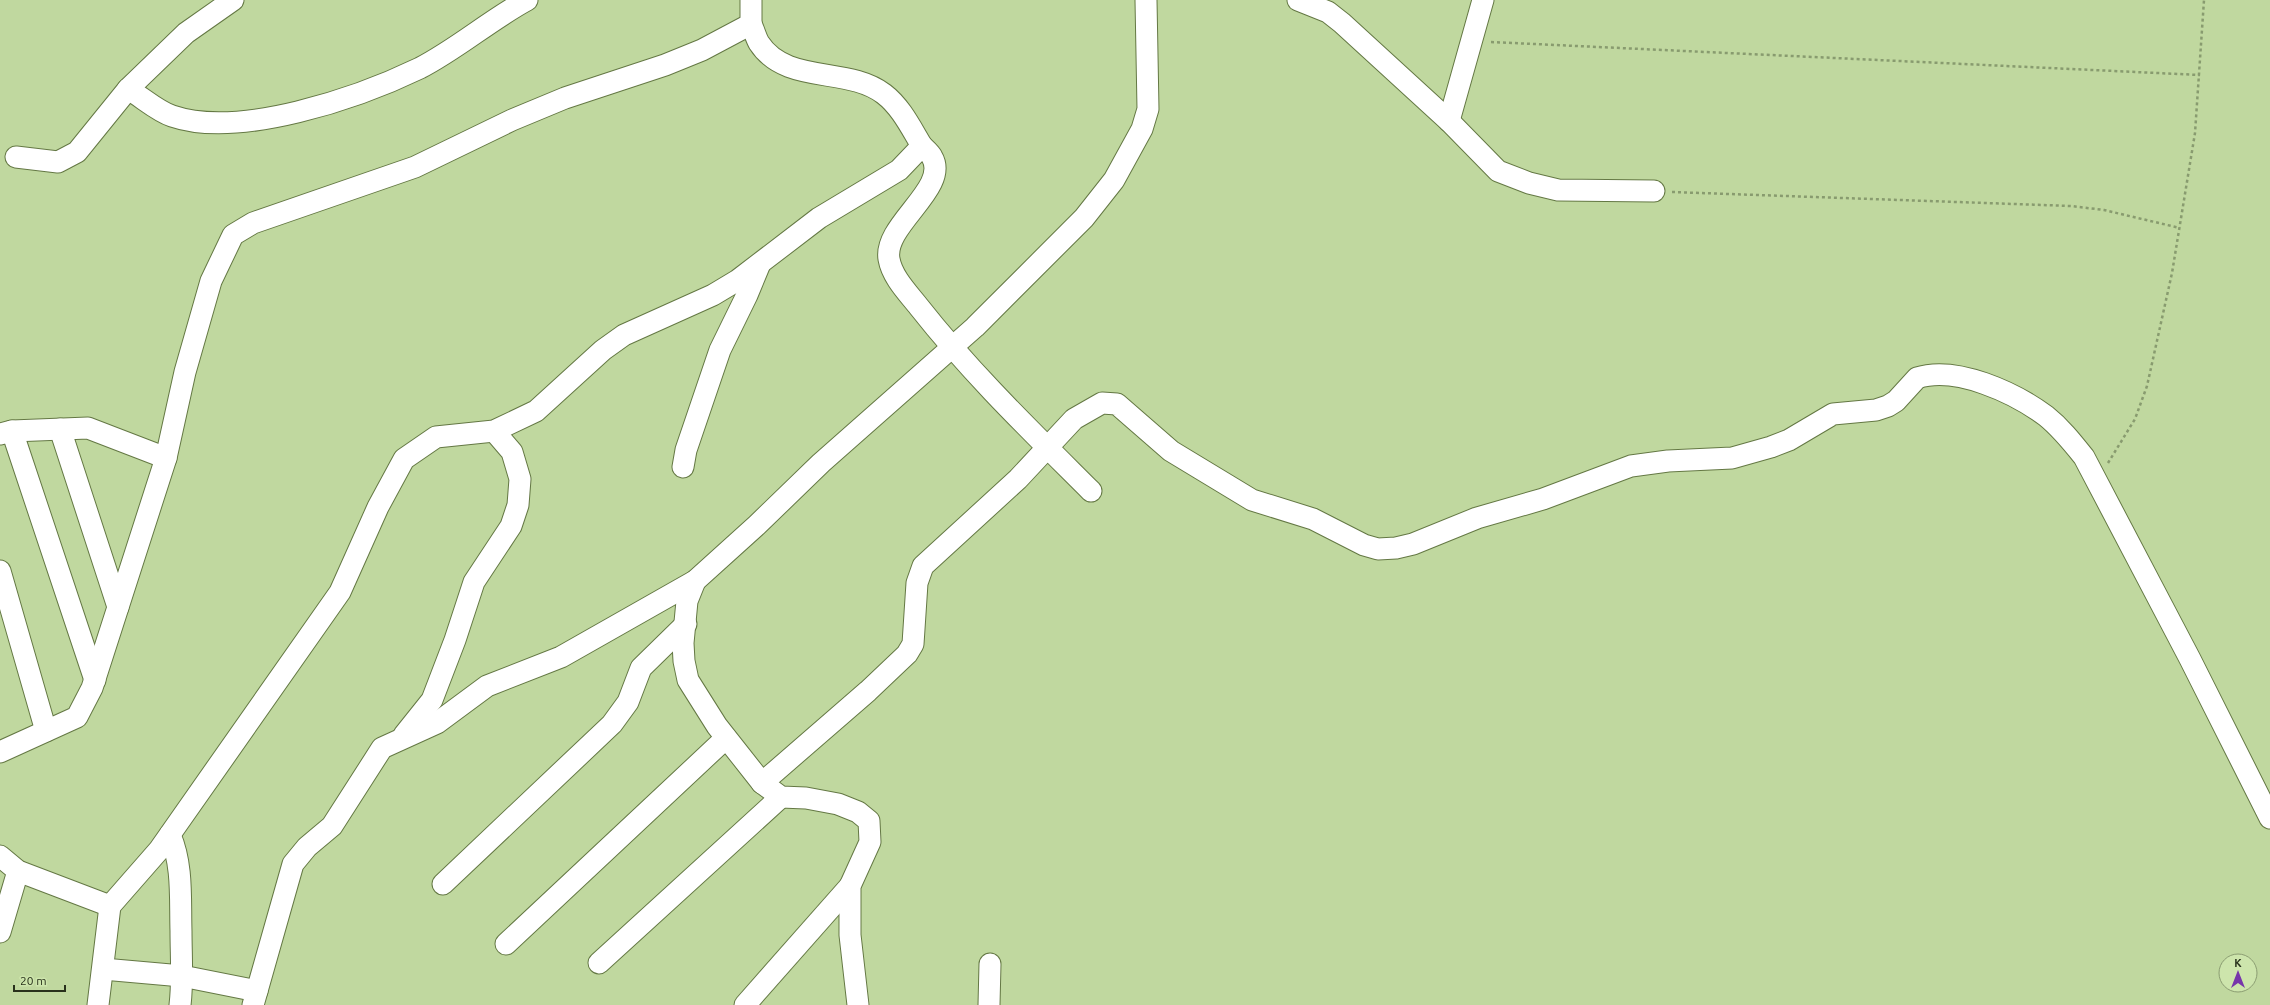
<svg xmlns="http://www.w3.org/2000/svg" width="2270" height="1005" font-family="Ubuntu,sans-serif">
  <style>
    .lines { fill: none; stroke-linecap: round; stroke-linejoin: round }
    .minor-casing { stroke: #647844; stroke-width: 23 }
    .path { stroke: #889b6f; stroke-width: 2.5; stroke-dasharray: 3 3; stroke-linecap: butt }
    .minor { stroke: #fff; stroke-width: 21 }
  </style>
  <rect width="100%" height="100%" fill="#c0d89f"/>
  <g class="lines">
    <!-- minor casing -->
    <g class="minor-casing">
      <g id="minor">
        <polyline points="1298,0 1328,12 1342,23 1449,121 1498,171 1529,183 1558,190 1654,191"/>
        <path d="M 128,89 C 142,97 157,111 172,116 C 239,139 358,98 420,68 C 457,49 490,20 527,0"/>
        <polyline points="1449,121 1483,0"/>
        <path d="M 922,146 C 925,149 930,153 932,157 C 950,188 883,225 889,259 C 892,277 908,293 919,307 C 971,373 1032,432 1091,491"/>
        <polyline points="16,157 58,162 77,152 128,89 186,33 233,0"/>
        <polyline points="60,429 118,607"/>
        <polyline points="12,431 95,680"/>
        <polyline points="0,434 12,431 88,428 166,458"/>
        <polyline points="683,467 686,450 720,350 747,295 759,266"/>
        <polyline points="0,571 46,731"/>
        <polyline points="695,581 687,601 683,643 684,661 688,680 717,726 762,783 781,797 806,798 838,804 858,812 869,821 870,842 850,886 850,935 858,1005"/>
        <polyline points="404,735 432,700 455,640 474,582 511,526 518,505 520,479 512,452 494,431"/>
        <polyline points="0,752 77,717 92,688 166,458 185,372 211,281 233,235 253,223 415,167 512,120 565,98 665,65 702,50 751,24 751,0"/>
        <path d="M 762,783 L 868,691 L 907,654 L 913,644 L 917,583 L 923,566 L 1018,479 L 1074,419 L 1102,403 L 1117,404 L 1171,451 L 1252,500 L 1313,519 L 1364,545 L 1378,549 L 1396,548 L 1413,544 L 1477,518 L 1543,499 L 1631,466 L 1668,461 L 1732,458 L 1771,447 L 1789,440 L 1833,414 L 1876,410 L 1888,406 L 1896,401 L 1917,378 C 1956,365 2015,393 2046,416 C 2061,428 2072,442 2084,457 L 2190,659 L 2270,818"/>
        <path d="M 170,835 C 183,865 180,899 181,931 C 181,956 183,981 180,1005"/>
        <polyline points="0,856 18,871 110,906"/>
        <polyline points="443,884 612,724 628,702 641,668 686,624"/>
        <polyline points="0,932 18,871"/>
        <polyline points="506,944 726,738"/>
        <polyline points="599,963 781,797"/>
        <polyline points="103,969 182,976 257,991"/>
        <path d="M 98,1005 L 110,906 L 159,850 L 340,592 L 378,507 L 404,459 L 436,437 L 494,431 L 536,411 L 603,350 L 624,335 L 713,295 L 738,280 L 819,218 L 899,170 L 922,146 C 911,128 901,107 884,94 C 848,66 786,85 759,43 C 756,38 754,30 751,24"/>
        <polyline points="253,1005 293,864 307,847 332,826 382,748 437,723 487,686 561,657 695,581 757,525 821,463 975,327 1084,218 1114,180 1142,129 1148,109 1146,0"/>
        <polyline points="745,1005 850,886"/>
        <polyline points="989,1005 990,964"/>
      </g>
    </g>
    <!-- path -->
    <g class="path">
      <polyline points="1491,42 2200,75"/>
      <polyline points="1672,192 2071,206 2104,210 2180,228"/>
      <polyline points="2108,463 2135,419 2147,386 2172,273 2195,133 2204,0"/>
    </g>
    <!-- minor -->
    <use href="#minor" class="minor"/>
  </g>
  <!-- north arrow -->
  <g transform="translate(2238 973)"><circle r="19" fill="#cde5ac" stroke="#8b9d72"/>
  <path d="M0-3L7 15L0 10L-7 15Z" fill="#7736aa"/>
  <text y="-6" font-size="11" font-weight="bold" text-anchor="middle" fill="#28311b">K</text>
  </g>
  <!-- scale -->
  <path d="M14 985v6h51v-6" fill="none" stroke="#28311b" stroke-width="2"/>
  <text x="20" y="985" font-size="12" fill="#28311b" stroke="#cde5ac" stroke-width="3" paint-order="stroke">20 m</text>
</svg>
